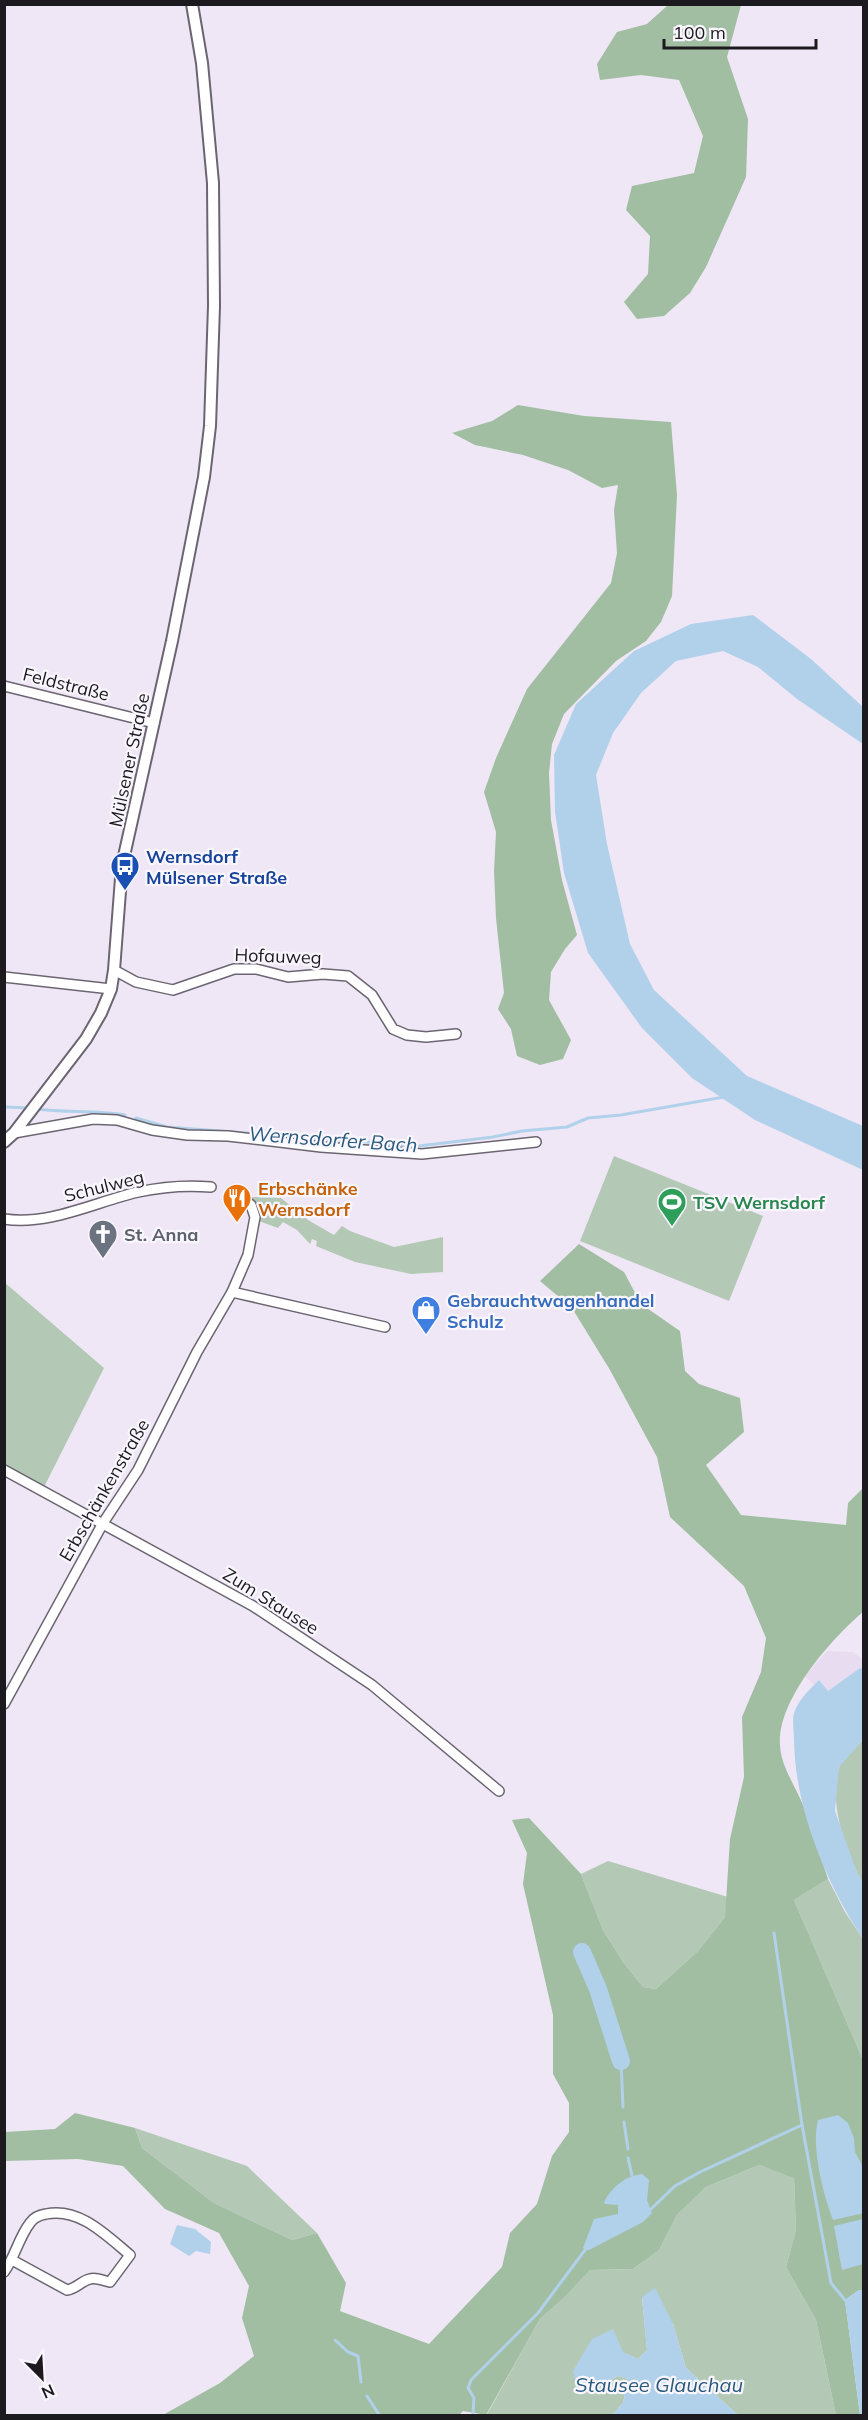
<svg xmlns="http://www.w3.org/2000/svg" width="868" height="2420" font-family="Mulish,sans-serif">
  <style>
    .built { fill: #e8dcf1 }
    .green { fill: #b3c9b5 }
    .forest { fill: #a1bea3 }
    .water { fill: #b1d1eb }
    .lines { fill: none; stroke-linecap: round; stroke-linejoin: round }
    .stream { stroke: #b1d1eb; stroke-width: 3 }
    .river { stroke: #b1d1eb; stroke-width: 18 }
    .minor-casing { stroke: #6b6571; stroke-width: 12 }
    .tertiary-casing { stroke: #6b6571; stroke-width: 14 }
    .minor { stroke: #fff; stroke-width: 9 }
    .tertiary { stroke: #fff; stroke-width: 10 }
    .labels { text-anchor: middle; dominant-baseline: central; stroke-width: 4.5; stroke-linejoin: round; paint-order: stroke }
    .street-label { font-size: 18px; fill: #1d1a1f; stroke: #faf6fe }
    .transit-label { font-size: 18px; font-weight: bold; fill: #164399; stroke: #faf6fe; text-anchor: start }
    .food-label { font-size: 18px; font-weight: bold; fill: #c56008; stroke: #faf6fe; text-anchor: start }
    .leisure-label { font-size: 18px; font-weight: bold; fill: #27864d; stroke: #faf6fe; text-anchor: start }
    .worship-label { font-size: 18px; font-weight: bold; fill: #5b616d; stroke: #faf6fe; text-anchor: start }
    .shop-label { font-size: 18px; font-weight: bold; fill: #366cbe; stroke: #faf6fe; text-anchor: start }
    .water-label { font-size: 20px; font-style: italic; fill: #285a7e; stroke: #faf6fe }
  </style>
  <rect width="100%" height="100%" fill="#efe7f5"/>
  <!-- built -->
  <polygon class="built" points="827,1651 853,1652 863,1660 863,1669 860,1668 828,1691 819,1680 814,1685 805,1676"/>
  <!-- green -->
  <g class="green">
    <polygon points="614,1156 763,1216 729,1301 580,1241"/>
    <polygon points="251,1197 281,1198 308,1220 334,1235 342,1226 350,1231 394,1247 443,1237 443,1272 411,1274 355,1262 316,1246 317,1241 312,1239 310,1244 297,1230 283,1222 278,1228 256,1220 256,1207"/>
    <polygon points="4,1282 104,1368 42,1491 5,1470"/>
    <path d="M 863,1740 L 863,1883 C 846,1854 828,1801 839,1768 C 842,1758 857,1748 863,1740 Z"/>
    <polygon points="608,1861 728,1897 725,1917 698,1951 656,1989 643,1987 623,1962 603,1930 581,1874"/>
    <polygon points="828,1879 845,1912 863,1939 863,2060 794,1900"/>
    <polygon points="135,2128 247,2166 317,2233 292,2240 214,2203 142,2148"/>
    <polygon points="759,2165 794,2177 796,2230 786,2267 816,2320 836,2415 738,2415 686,2368 673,2324 642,2297 647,2350 638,2359 622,2352 613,2330 598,2387 618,2376 628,2379 623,2403 612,2415 486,2416 540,2319 567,2295 590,2270 633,2269 659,2250 677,2215 706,2187"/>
  </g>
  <!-- forest -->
  <g class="forest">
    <polygon points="668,5 741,5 727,57 748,119 746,177 706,267 690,293 664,316 637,319 624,302 648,274 650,236 626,210 632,186 694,173 703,136 679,80 641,75 600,80 597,64 617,32 647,24"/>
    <polygon points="518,405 584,416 671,422 677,495 672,596 661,622 646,641 616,661 564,714 552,744 549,773 551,820 562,880 577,935 565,949 551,972 549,1000 571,1040 563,1059 540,1065 517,1056 511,1029 498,1009 504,993 496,918 494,871 496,832 484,792 496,758 527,689 611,583 617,553 614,510 618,485 602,488 568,470 523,455 475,445 452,433 492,421"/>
    <path d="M 579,1244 L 624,1272 L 641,1304 L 680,1331 L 685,1371 L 699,1384 L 740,1398 L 744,1432 L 706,1465 L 741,1515 L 846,1525 L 848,1503 L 863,1488 L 863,1612 C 831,1639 777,1700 780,1745 C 781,1767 795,1785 803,1805 C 813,1829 820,1855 828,1879 L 794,1900 L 863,2060 L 863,2291 L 859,2290 L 845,2300 L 860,2415 L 836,2415 L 816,2320 L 786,2267 L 796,2230 L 794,2178 L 759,2165 L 706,2187 L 677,2215 L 659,2250 L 633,2269 L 590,2270 L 567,2295 L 540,2319 L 486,2415 L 463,2411 L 458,2416 L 161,2416 L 220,2383 L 254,2356 L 242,2318 L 249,2286 L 219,2233 L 165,2209 L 123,2166 L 78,2159 L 5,2161 L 5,2132 L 55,2129 L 75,2113 L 135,2128 L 142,2148 L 214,2203 L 292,2240 L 317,2233 L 346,2283 L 340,2311 L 429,2344 L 502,2267 L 510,2233 L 537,2204 L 552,2156 L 569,2132 L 569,2103 L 553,2074 L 553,2015 L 523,1884 L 527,1853 L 512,1820 L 529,1818 L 581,1874 L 603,1930 L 623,1962 L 643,1987 L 656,1989 L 698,1951 L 725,1917 L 730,1839 L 744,1777 L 742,1717 L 761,1672 L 766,1638 L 744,1586 L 670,1517 L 657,1457 L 610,1370 L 572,1308 L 540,1281 Z"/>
  </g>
  <!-- water -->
  <g class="water">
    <polygon points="753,615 811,659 863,707 863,744 797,699 758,667 723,651 676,661 641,693 613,733 596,775 607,844 630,944 654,990 747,1076 863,1126 863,1170 755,1120 692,1078 642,1028 588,953 564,873 555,812 554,755 576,704 634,651 691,624"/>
    <path d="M 860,1668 L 863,1669 L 863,1740 L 839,1767 L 835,1811 L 856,1870 L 863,1883 L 863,1939 C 826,1883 795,1809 794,1740 C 794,1732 792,1721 794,1713 C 798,1700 810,1689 819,1680 L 828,1691 Z"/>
    <path d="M 838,2115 L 848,2123 L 854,2138 L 855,2152 L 863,2167 L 864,2213 L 833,2220 C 823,2194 811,2146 818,2120 Z"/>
    <path d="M 642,2174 L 649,2180 L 647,2200 L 652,2213 L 643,2222 L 589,2250 L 585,2250 L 583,2248 L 594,2219 L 618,2214 L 618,2205 L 605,2204 L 604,2202 C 612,2187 625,2176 642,2174 Z"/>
    <polygon points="863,2219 863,2264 842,2270 834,2226"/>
    <polygon points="177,2225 195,2229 211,2242 210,2254 196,2251 189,2256 170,2244"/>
    <polygon points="655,2288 673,2324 686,2368 738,2415 612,2415 623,2403 628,2379 618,2376 598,2387 577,2389 573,2371 592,2339 613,2329 623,2352 638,2359 647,2350 642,2297"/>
    <polygon points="859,2290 864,2291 863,2416 860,2415 845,2300"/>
  </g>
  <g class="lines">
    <!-- stream -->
    <g class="stream">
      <polyline points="4,1107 30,1108"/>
      <path d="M 36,1109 C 66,1113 95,1110 125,1115"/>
      <polyline points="136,1118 167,1127 419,1146 493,1137 522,1131 567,1127 588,1118 621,1115 724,1097"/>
      <polyline points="774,1933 802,2125 831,2283 845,2300"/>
      <polyline points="621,2061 623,2107"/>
      <polyline points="624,2122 628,2149"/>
      <polyline points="628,2158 632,2175"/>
      <polyline points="651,2209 675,2186 700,2172 802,2125"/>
      <polyline points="335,2340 348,2352 358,2356 361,2382"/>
      <polyline points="367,2396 380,2416"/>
      <polyline points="473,2414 474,2398 468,2388 471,2380 538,2313 585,2250"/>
    </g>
    <!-- river -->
    <polyline class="river" points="582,1952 598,1989 621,2061"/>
    <!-- minor casing -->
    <g class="minor-casing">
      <g id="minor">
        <polyline points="4,686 154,723"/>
        <polyline points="114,970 136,982 173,990 234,969 256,969 288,977 323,974 348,976 372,995 393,1029 407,1035 426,1037 456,1034"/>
        <polyline points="4,977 111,989"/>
        <polyline points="14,1133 93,1119 117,1120 152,1130 187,1135 228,1136 321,1147 422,1154 536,1142"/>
        <path d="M 4,1219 C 49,1226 95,1202 138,1192 C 161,1187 188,1185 211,1187"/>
        <polyline points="232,1292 385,1327"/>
        <polyline points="4,1470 253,1606 372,1685 499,1791"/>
        <polyline points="4,1704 103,1523 138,1470 197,1352 232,1292 248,1255 255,1217 251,1205 242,1198"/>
        <path d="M 4,2272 C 15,2257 19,2237 30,2223 C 34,2217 39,2215 46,2214 C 79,2207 106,2235 130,2255 L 110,2282 C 104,2281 96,2277 90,2279 C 81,2281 76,2289 67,2290 L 12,2260"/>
      </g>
    </g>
    <!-- tertiary casing -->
    <g class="tertiary-casing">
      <polyline id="tertiary" points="4,1142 14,1133 86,1039 101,1013 111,989 114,970 122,865 172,641 204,477 210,426 214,306 213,183 202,63 192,4"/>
    </g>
    <!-- minor -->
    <use href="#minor" class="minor"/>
    <!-- tertiary -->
    <use href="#tertiary" class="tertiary"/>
  </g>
  <!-- icons -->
  <defs>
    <g id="bus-pin" transform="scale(1.5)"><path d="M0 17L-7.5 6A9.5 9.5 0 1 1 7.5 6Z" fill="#1a4fb4" stroke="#faf6fe"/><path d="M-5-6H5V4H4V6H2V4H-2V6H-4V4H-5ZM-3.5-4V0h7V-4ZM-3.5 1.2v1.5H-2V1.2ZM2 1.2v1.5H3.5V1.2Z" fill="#fff"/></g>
    <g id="restaurant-pin" transform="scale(1.5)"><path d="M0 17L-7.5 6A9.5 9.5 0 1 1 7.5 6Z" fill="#e8710a" stroke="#faf6fe"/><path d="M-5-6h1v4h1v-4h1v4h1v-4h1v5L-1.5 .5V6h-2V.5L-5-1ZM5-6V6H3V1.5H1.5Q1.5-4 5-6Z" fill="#fff"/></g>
    <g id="stadium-pin" transform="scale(1.5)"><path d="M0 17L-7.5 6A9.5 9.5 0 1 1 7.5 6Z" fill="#2e9e5b" stroke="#faf6fe"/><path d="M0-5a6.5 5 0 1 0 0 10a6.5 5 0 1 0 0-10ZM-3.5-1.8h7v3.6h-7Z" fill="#fff"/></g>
    <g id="church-pin" transform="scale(1.5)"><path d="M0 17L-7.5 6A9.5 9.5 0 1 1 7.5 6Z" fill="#6b7280" stroke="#faf6fe"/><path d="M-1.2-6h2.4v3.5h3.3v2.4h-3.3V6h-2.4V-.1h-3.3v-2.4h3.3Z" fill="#fff"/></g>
    <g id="shop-pin" transform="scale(1.5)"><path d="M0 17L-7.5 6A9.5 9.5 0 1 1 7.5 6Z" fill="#3f7fe0" stroke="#faf6fe"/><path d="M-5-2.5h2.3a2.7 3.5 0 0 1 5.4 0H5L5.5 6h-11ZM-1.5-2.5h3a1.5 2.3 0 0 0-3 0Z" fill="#fff"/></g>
  </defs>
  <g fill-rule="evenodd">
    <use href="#bus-pin" x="125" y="866"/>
    <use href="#restaurant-pin" x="237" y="1198"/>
    <use href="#stadium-pin" x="672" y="1202"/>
    <use href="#church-pin" x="103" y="1234"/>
    <use href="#shop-pin" x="426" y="1310"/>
  </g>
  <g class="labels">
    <!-- street labels -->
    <g class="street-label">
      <text transform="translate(66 684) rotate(14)">Feldstraße</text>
      <text transform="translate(129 760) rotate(-78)">Mülsener Straße</text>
      <text transform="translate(278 956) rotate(2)">Hofauweg</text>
      <text transform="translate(104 1186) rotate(-14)">Schulweg</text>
      <text transform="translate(104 1490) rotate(-60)">Erbschänkenstraße</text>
      <text transform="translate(271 1601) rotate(32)">Zum Stausee</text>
    </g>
    <!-- transit labels -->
    <g class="transit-label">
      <text x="146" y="856">Wernsdorf<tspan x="146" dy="21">Mülsener Straße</tspan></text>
    </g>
    <!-- food labels -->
    <g class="food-label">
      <text x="258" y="1188">Erbschänke<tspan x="258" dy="21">Wernsdorf</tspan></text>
    </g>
    <!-- leisure labels -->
    <g class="leisure-label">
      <text x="693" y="1202">TSV Wernsdorf</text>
    </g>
    <!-- worship labels -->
    <g class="worship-label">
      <text x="124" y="1234">St. Anna</text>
    </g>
    <!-- shop labels -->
    <g class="shop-label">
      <text x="447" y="1300">Gebrauchtwagenhandel<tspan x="447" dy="21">Schulz</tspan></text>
    </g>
    <!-- water labels -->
    <g class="water-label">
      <text transform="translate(333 1139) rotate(4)">Wernsdorfer Bach</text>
      <text x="659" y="2384">Stausee Glauchau</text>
    </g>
  </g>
  <!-- border -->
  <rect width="868" height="2420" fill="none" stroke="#1d1a1f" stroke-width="12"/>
  <!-- north arrow -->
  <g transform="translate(42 2378) rotate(156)" stroke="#faf6fe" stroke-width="4.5" paint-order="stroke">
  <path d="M0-4.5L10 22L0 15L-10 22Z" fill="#1d1a1f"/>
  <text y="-9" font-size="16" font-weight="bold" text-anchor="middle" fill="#1d1a1f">N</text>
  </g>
  <!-- scale -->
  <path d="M664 39v9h152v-9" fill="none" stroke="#1d1a1f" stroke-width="3"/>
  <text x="673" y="39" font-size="18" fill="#1d1a1f" stroke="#faf6fe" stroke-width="4.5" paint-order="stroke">100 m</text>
</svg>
